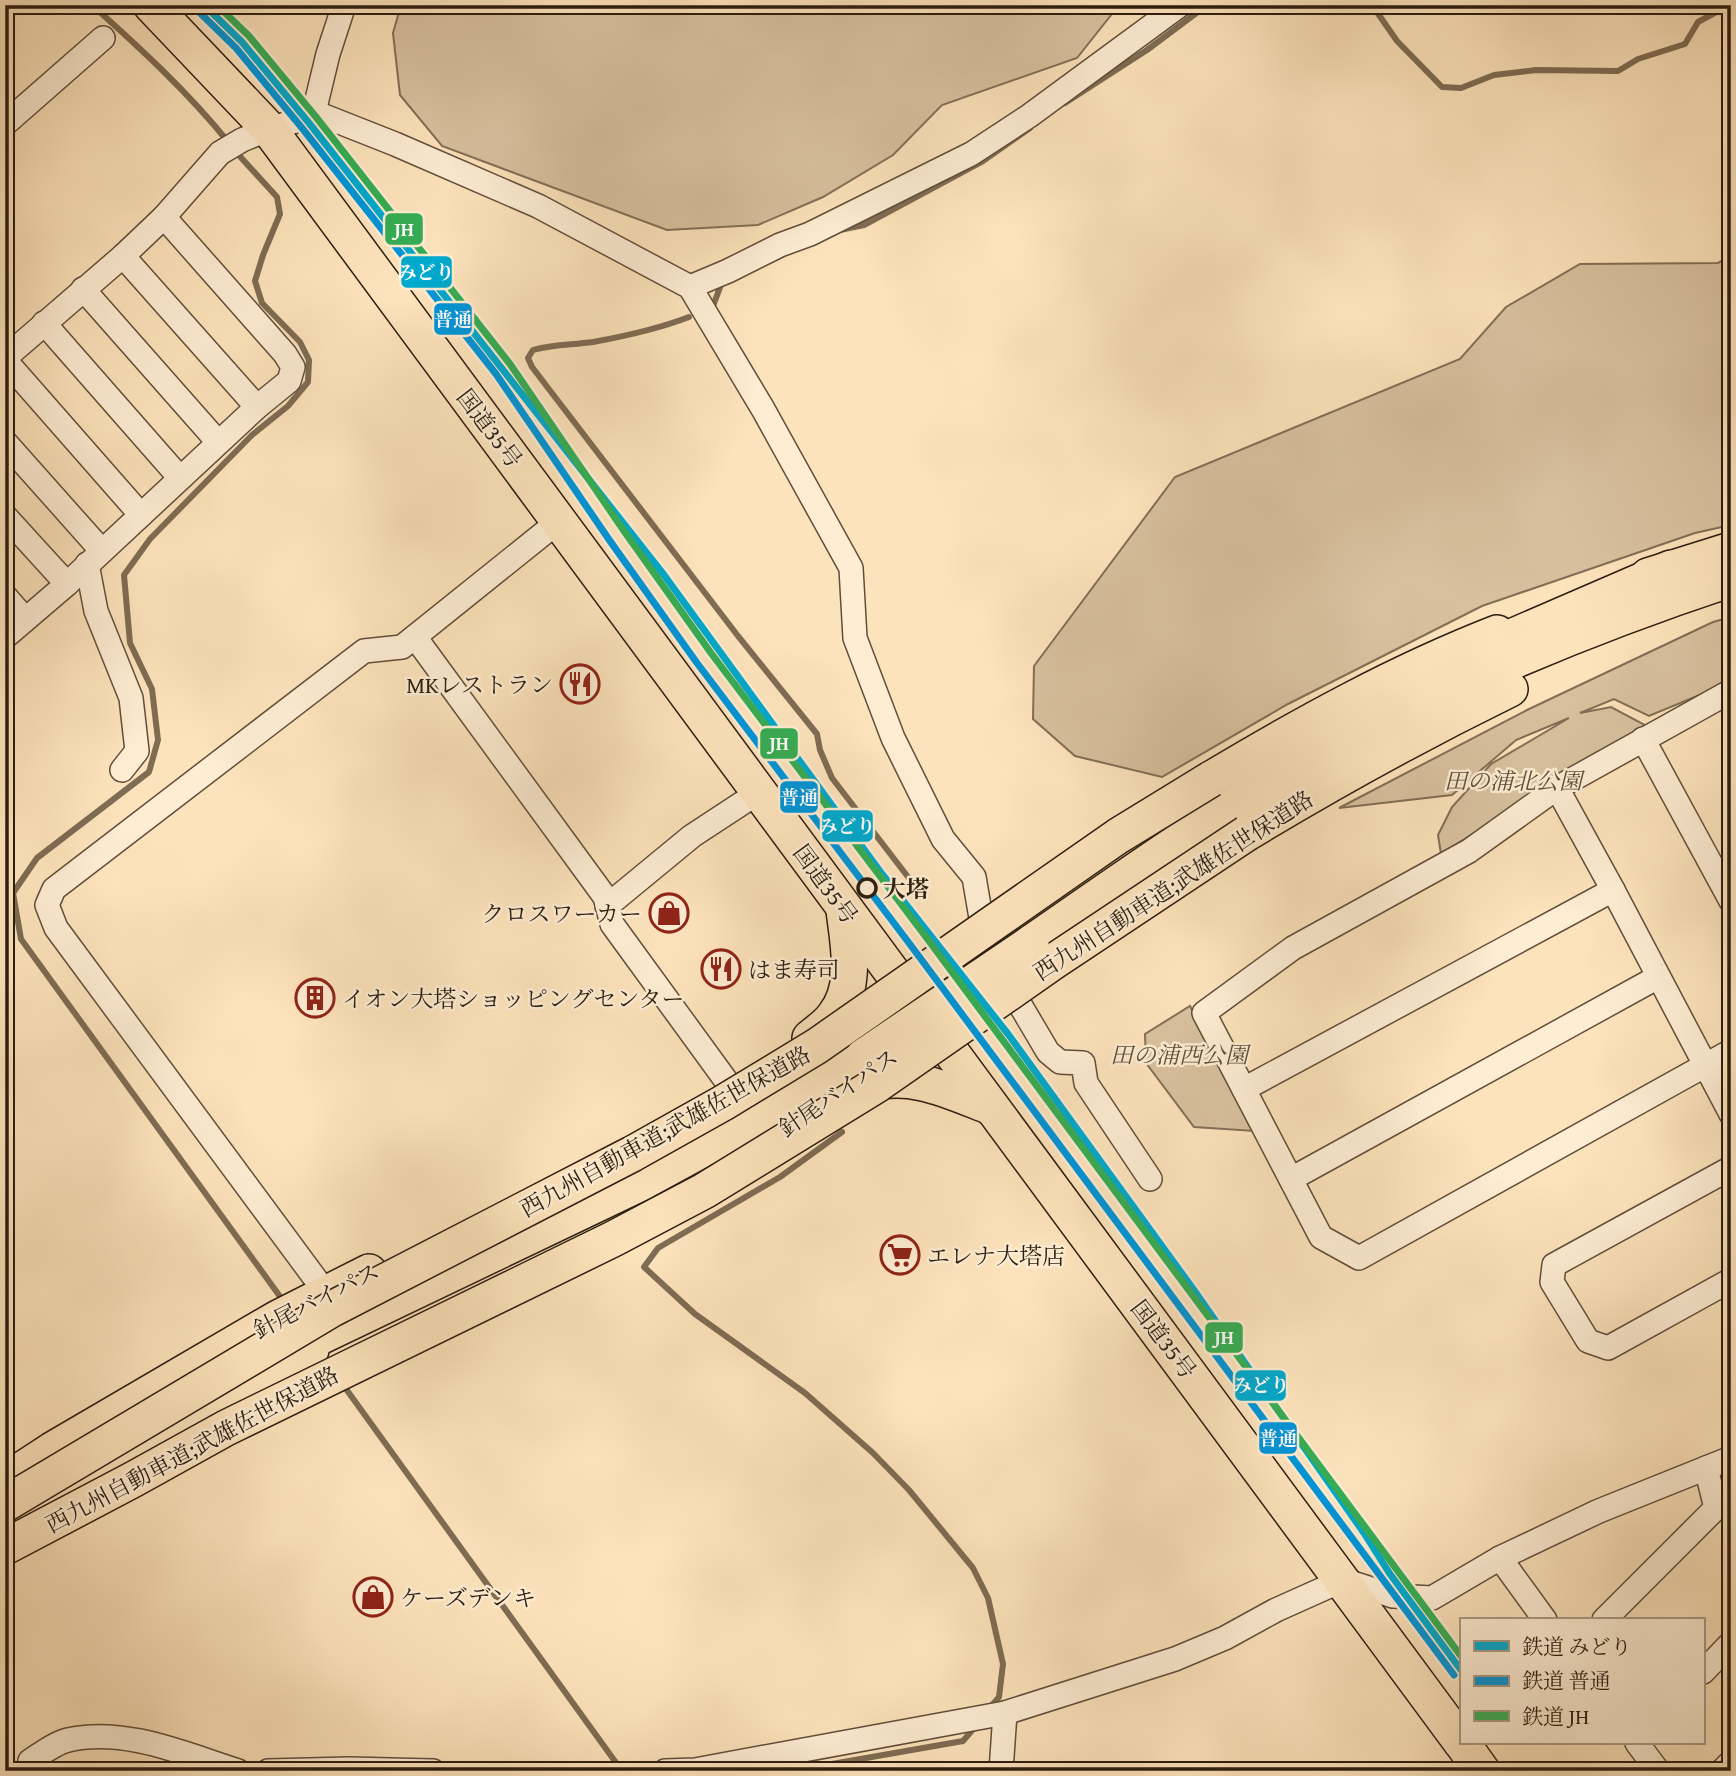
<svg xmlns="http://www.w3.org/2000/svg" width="1736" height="1776" font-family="'Gentium Book Plus','Noto Serif JP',serif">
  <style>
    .green { fill: #d9c19f; stroke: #826f57; stroke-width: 2 }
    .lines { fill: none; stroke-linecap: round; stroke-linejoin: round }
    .stream { stroke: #7e6c53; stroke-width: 6 }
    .minor-casing { stroke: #604e3a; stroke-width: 26 }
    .highway-casing { stroke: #2b1d0f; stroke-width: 38 }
    .minor { stroke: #feedd3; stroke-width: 23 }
    .highway { stroke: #fde3bc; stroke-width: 35 }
    .highway-bridge-casing { stroke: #2b1d0f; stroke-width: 38; stroke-linecap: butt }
    .highway-bridge { stroke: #fde3bc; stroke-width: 35 }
    .rail-1-casing { stroke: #feedd3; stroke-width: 12 }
    .rail-2-casing { stroke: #feedd3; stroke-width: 12 }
    .rail-3-casing { stroke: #feedd3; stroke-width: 12 }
    .rail-1 { stroke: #00a9ce; stroke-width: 7 }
    .rail-2 { stroke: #0095d9; stroke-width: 7 }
    .rail-3 { stroke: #35ad54; stroke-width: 7 }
    .stop-dot { fill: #feedd3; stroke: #2b1d0f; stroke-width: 3.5 }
    .labels { text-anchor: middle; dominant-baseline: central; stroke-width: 5; stroke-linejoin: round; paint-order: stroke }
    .street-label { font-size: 23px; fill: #2b1d0f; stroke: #feedd3 }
    .poi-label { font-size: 23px; fill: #2b1d0f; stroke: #feedd3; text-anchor: start }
    .park-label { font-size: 23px; font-style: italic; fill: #5f4e3a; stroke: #feedd3 }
    .stop-label { font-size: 23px; font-weight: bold; fill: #2b1d0f; stroke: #feedd3; text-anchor: start }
    .line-badge { stroke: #feedd3; stroke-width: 2.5 }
    .badge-label { font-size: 19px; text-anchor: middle; font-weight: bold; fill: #fff }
  </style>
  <rect width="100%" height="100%" fill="#fde3bc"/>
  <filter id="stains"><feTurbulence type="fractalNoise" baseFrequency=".00286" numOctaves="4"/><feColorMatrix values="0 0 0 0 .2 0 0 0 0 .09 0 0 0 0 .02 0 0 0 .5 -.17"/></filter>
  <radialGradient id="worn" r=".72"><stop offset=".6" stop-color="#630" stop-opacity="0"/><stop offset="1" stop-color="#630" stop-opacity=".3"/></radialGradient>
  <!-- green -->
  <g class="green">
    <polygon points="401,5 1119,5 1077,58 942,105 893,155 823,197 758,225 667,230 442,146 400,95 393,33"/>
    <polygon points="1731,256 1731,525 1695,533 1482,606 1288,704 1162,777 1075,756 1033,719 1034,666 1175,477 1460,359 1506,307 1580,264 1718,263"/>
    <polygon points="1731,617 1731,682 1649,716 1614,699 1580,713 1611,707 1645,725 1441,854 1438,835 1452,807 1491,764 1569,718 1516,740 1452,795 1339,808 1527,710 1713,622"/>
    <polygon points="1190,1006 1254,1131 1194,1127 1146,1063 1145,1034"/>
  </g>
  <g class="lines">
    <!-- stream -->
    <g class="stream">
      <path d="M 92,5 C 140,48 188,92 229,143"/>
      <polyline points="1372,5 1397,41 1442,87 1461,88 1494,75 1536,70 1618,71 1638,59 1685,44 1698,22 1729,5"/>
      <polyline points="1065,103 1147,50 1207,5"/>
      <polyline points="235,151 277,197 280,214 263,255 255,281 262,303 300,342 309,360 308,382 288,406 252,435 150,539 124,575 130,643 152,689 158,740 149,772 37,858 13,893 21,939 284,1302"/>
      <polyline points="840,230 864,225 983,161 1030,128"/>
      <polyline points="713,306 722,282"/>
      <path d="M 689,317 C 658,329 626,336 593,342 C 573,345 553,344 533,350 L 528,358 L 532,367 L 738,636 L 817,734 L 820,750 L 832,778 L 918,890"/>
      <polyline points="842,1132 780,1177 658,1248 644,1267 695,1314 805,1393 873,1453 909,1490 973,1568 988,1598 1003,1664 999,1697 988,1710"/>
      <polyline points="341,1382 622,1771"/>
      <polyline points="792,1771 963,1741 975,1727"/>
    </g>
    <!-- minor casing -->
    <g class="minor-casing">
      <g id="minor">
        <polyline points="314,112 395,144 538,206 690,287 763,409 851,568 855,638 893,738 943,839 974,877 986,947 1048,1052 1060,1062 1083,1063 1086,1083 1150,1179"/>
        <polyline points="5,124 103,38"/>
        <polyline points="164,217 285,354 293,367 289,381 257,407"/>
        <polyline points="690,287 728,271 780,245 810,234 971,154 1029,116 1180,5"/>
        <polyline points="83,289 218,442"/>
        <polyline points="44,323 180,478"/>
        <polyline points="5,358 123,256 164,217 220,153 242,140 269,129 306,118 314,112 328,54 344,5"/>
        <polyline points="5,360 141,515"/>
        <polyline points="5,442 102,551"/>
        <polyline points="5,516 67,584"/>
        <polyline points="87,564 96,611 131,698 137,751 122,770"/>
        <polyline points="5,596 25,619"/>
        <polyline points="5,637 67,584 257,407 123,256"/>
        <polyline points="415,637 605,897 612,924 730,1086"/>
        <polyline points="1731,691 1557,788 1469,851 1293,948 1204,1013 1321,1237 1359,1258 1731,1051"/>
        <polyline points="1643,739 1731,901"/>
        <polyline points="1613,890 1731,1114"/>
        <polyline points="607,906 692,836 759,792"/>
        <polyline points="1244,1089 1613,890 1557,788"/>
        <polyline points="1731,1168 1554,1265 1552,1282 1588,1341 1608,1348 1731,1280"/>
        <polyline points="1291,1179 1658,977"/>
        <polyline points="326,1293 56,928 47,905 54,889 364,651 402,647 559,521"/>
        <polyline points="1500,1558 1545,1620"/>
        <polyline points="1604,1620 1716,1508 1706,1468"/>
        <polyline points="1703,1672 1731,1643"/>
        <polyline points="1637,1743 1658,1771"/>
        <path d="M 30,1761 C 41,1754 55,1743 68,1740 C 124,1727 185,1754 238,1771"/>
        <polyline points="268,1771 349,1769 433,1771"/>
        <polyline points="665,1771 695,1770 1005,1713 1175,1659 1225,1638 1276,1610 1343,1580 1393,1596 1432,1598 1500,1558 1599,1511 1731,1458"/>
        <polyline points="1001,1771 1005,1713"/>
        <polyline points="1722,1771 1731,1762"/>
      </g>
    </g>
    <!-- highway casing -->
    <g class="highway-casing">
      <g id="highway">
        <polyline points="151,5 269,129 1461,1742"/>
        <polyline points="1648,576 1731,550"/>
        <polyline points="1479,651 1671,568"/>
        <path d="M 1211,779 C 1303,724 1397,672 1497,633"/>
        <path d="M 1247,833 C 1333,781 1420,733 1510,689"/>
        <path d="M 1031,943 C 1125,878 1217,812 1316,757 C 1447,685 1589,626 1731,579"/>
        <path d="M 810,1038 C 818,1031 828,1025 834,1016 C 858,986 848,945 844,910"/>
        <path d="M 867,1085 C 909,1070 952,1092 991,1107"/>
        <polyline points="284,1354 641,1183 789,1102 863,1057"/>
        <polyline points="5,1481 52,1450 278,1318 369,1272"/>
        <polyline points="33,1520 94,1477 311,1350"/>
        <polyline points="1462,1743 1482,1771"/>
      </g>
    </g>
    <!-- minor -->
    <use href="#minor" class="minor"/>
    <!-- highway -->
    <use href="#highway" class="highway"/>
    <!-- highway-bridge casing -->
    <g class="highway-bridge-casing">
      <g id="highway-bridge">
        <polyline points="863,1057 1031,943"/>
        <polyline points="5,1504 332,1309 632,1154 723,1103 817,1046 1118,836 1211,779"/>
        <polyline points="5,1547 134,1479 226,1428 613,1239 704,1191 878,1084 1053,962 1247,833"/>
      </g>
    </g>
    <!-- highway-bridge -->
    <use href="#highway-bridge" class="highway-bridge"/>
    <!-- rail-1 casing -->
    <g class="rail-1-casing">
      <polyline id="rail-1" points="204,5 242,42 309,123 664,575 882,874 1008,1034 1196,1293 1364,1533 1390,1574 1461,1670"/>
    </g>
    <!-- rail-2 casing -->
    <g class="rail-2-casing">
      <polyline id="rail-2" points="198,11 236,48 302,128 496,374 610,541 697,663 909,943 1454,1675"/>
    </g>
    <!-- rail-3 casing -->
    <g class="rail-3-casing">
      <polyline id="rail-3" points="217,5 249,36 316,117 510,364 624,531 711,653 923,933 1461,1656"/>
    </g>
    <!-- rail-1 -->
    <use href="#rail-1" class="rail-1"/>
    <!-- rail-2 -->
    <use href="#rail-2" class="rail-2"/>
    <!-- rail-3 -->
    <use href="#rail-3" class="rail-3"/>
  </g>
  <!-- icons -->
  <defs>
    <g id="restaurant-ring" transform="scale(2.0125)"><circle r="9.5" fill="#feedd3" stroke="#8f2418" stroke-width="1.5"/><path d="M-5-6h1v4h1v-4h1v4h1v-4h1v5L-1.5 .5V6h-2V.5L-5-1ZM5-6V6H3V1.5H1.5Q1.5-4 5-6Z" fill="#8f2418"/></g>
    <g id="shop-ring" transform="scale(2.0125)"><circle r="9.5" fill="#feedd3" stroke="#8f2418" stroke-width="1.5"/><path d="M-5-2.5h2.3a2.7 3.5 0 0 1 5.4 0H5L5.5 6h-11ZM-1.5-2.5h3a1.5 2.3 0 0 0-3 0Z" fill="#8f2418"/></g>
    <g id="building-ring" transform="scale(2.0125)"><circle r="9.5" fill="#feedd3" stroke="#8f2418" stroke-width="1.5"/><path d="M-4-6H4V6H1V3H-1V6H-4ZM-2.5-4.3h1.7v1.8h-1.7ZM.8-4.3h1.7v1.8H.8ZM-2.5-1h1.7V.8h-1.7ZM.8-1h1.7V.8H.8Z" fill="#8f2418"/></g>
    <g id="supermarket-ring" transform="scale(2.0125)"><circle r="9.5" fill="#feedd3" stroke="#8f2418" stroke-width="1.5"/><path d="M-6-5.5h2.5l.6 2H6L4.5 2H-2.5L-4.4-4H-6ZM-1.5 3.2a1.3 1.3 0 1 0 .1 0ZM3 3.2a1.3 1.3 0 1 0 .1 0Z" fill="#8f2418"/></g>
  </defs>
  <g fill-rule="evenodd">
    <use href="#restaurant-ring" x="580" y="684"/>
    <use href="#shop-ring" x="669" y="913"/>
    <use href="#restaurant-ring" x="721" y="969"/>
    <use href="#building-ring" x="315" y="998"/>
    <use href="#supermarket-ring" x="900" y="1255"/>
    <use href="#shop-ring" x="373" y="1597"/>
  </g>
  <!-- markers -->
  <circle class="stop-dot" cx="867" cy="888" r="9"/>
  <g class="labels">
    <!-- street labels -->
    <g class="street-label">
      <text transform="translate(490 428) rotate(53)">国道35号</text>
      <text transform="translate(826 884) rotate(54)">国道35号</text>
      <text transform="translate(1173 885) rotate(-33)">西九州自動車道;武雄佐世保道路</text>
      <text transform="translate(838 1092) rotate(-34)">針尾バイパス</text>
      <text transform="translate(665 1131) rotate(-29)">西九州自動車道;武雄佐世保道路</text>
      <text transform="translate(316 1300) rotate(-27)">針尾バイパス</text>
      <text transform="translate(1164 1339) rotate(53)">国道35号</text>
      <text transform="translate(192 1449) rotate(-28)">西九州自動車道;武雄佐世保道路</text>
    </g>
    <!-- poi labels -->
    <g class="poi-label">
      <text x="553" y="684" text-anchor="end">MKレストラン</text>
      <text x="642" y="913" text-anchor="end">クロスワーカー</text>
      <text x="748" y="969">はま寿司</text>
      <text x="342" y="998">イオン大塔ショッピングセンター</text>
      <text x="927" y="1255">エレナ大塔店</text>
      <text x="400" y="1597">ケーズデンキ</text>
    </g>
    <!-- park labels -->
    <g class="park-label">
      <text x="1513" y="780">田の浦北公園</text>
      <text x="1179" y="1054">田の浦西公園</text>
    </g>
    <!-- stop labels -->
    <g class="stop-label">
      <text x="883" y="888">大塔</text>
    </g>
  </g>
  <g class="line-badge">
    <rect x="384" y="212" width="40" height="34" rx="7" fill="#35ad54"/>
    <rect x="400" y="255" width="53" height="34" rx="7" fill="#00a9ce"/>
    <rect x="433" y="302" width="40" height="34" rx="7" fill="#0095d9"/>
    <rect x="759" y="727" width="40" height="33" rx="7" fill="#35ad54"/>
    <rect x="779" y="780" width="40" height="34" rx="7" fill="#0095d9"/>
    <rect x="821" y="809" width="53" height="34" rx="7" fill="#00a9ce"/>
    <rect x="1204" y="1321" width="40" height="33" rx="7" fill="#35ad54"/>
    <rect x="1234" y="1369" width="53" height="33" rx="7" fill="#00a9ce"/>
    <rect x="1258" y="1421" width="40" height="34" rx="7" fill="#0095d9"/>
  </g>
  <g class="badge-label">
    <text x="404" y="236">JH</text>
    <text x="426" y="279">みどり</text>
    <text x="453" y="326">普通</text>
    <text x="779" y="750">JH</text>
    <text x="799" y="804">普通</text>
    <text x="847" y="833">みどり</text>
    <text x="1224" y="1344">JH</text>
    <text x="1261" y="1392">みどり</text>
    <text x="1278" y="1445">普通</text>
  </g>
  <!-- margin -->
  <rect width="1736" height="1776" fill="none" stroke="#fde3bc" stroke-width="28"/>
  <rect x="7" y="7" width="1722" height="1762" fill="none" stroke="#2b1d0f" stroke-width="3.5"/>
  <rect x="14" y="14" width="1708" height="1748" fill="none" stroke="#2b1d0f" stroke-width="2"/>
  <!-- legend -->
  <rect x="1460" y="1618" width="245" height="126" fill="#feedd3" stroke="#aa9a85" stroke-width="2"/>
  <rect x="1474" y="1641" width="35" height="10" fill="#00a9ce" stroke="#aa9a85" stroke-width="2"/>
  <text x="1522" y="1654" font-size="21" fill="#2b1d0f">鉄道 みどり</text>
  <rect x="1474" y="1676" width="35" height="10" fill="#0095d9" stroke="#aa9a85" stroke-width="2"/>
  <text x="1522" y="1688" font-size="21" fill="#2b1d0f">鉄道 普通</text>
  <rect x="1474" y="1711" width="35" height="10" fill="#35ad54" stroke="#aa9a85" stroke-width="2"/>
  <text x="1522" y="1724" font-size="21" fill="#2b1d0f">鉄道 JH</text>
  <rect width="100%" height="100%" filter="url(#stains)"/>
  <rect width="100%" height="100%" fill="url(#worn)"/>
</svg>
